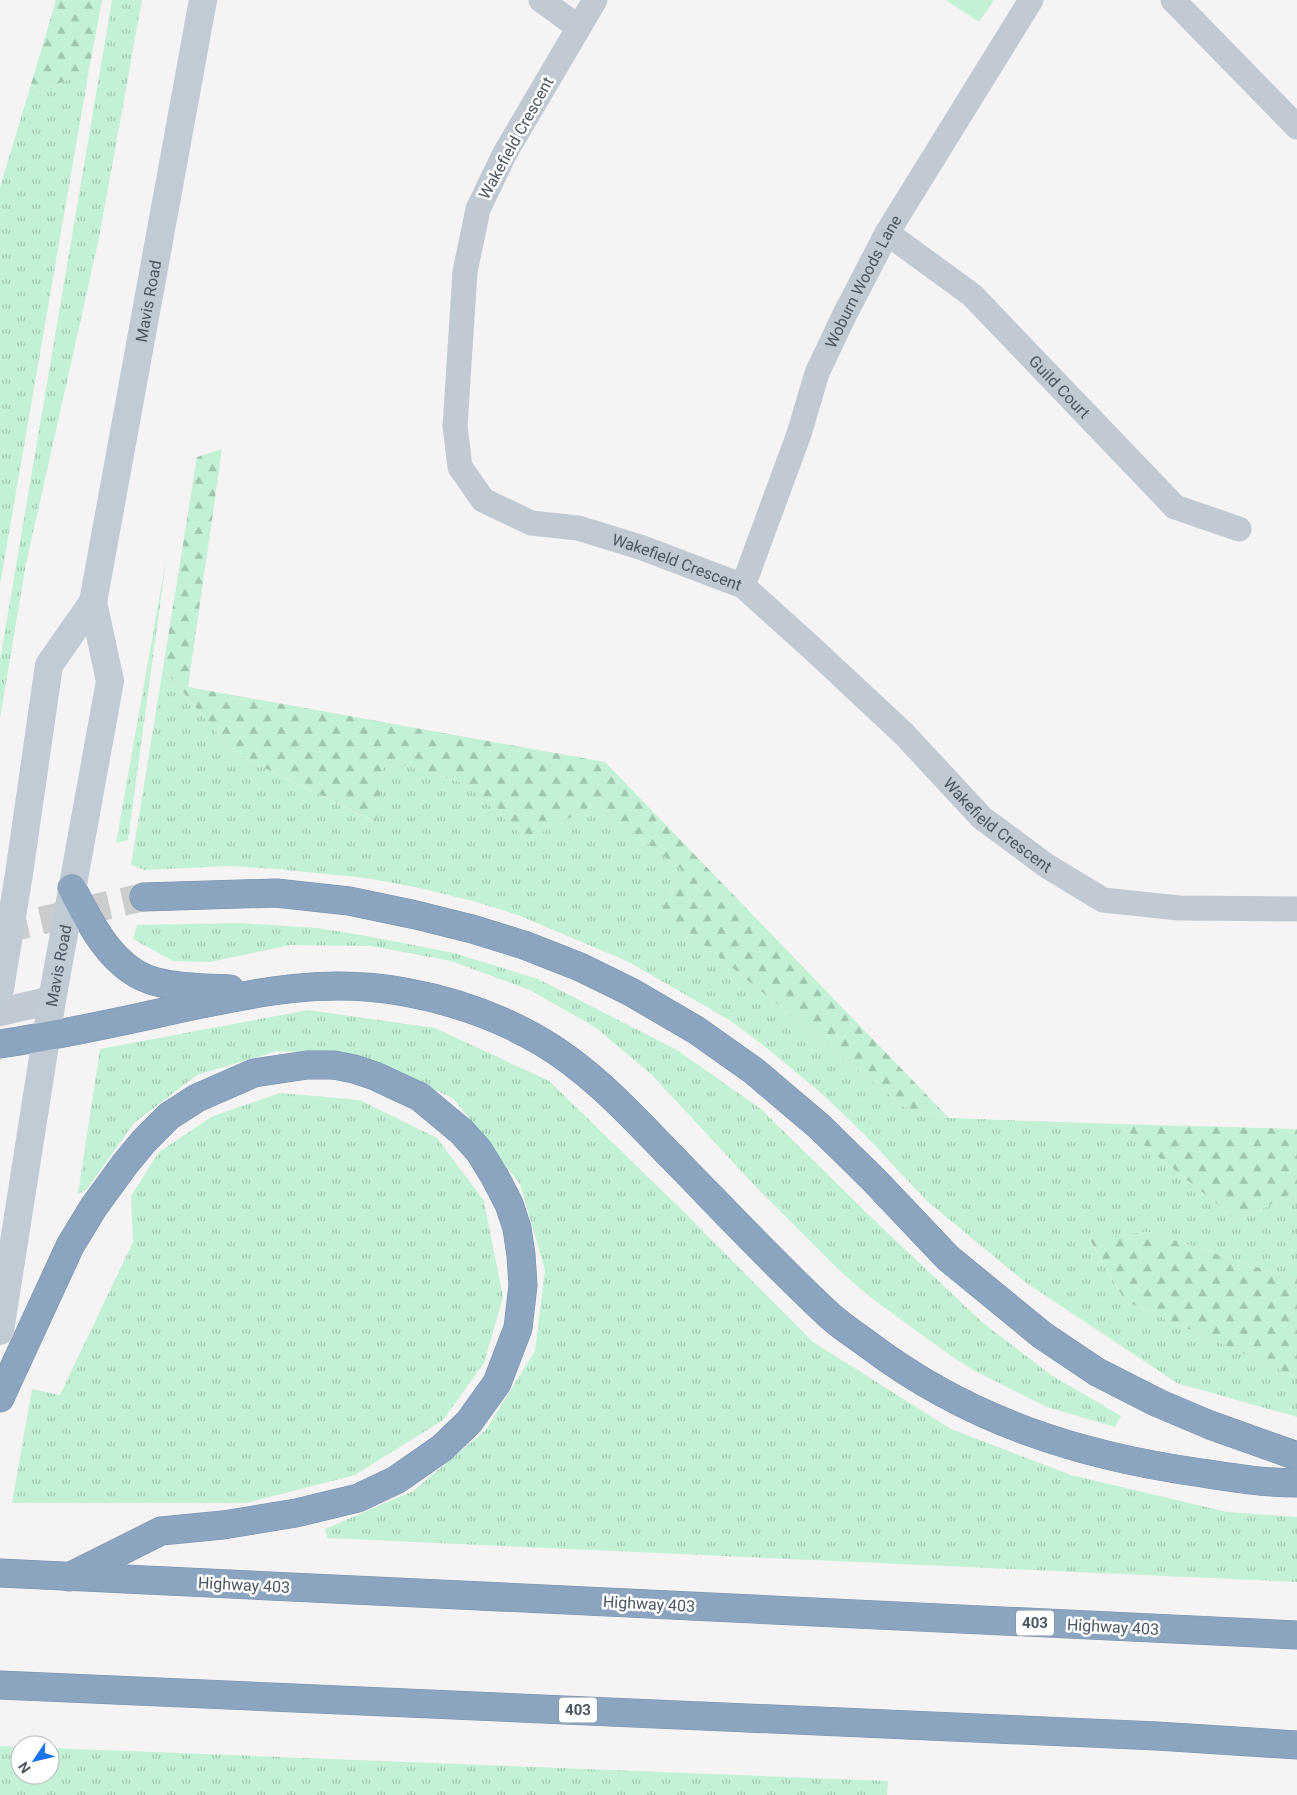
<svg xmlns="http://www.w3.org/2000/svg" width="1297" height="1795" font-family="Roboto,sans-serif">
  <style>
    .grass { fill: url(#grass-tufts) }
    .forest { fill: url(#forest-firs) }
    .park { fill: #c3f1d5 }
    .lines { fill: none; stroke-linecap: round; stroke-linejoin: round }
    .motorway-tunnel { stroke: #caccce; stroke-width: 28; stroke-dasharray: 28 14; stroke-linecap: butt }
    .motorway-casing { stroke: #7690ad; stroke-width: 29 }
    .minor { stroke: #c1cad2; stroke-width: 25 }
    .tertiary { stroke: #c1cad2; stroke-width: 28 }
    .secondary { stroke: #c1cbd6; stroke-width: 28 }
    .motorway { stroke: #8ba5c1; stroke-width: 28 }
    .labels { text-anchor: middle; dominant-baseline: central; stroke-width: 5; stroke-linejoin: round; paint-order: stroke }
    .shield { fill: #fff; stroke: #808990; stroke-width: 1 }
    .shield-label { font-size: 15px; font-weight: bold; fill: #4a5661 }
    .street-label { font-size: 16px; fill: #4a5661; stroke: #fff }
  </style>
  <defs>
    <pattern id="grass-tufts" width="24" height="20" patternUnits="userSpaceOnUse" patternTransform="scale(1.25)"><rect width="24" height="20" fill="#c3f1d5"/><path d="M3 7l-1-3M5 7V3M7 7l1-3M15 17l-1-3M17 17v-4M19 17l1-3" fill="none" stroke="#a0c6b0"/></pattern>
    <pattern id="forest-firs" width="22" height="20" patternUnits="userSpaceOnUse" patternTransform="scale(1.25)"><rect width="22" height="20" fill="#c3f1d5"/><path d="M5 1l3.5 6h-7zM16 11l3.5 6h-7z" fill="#a0c6b0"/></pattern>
  </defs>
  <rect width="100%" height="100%" fill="#f5f3f3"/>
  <!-- grass -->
  <g class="grass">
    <polygon points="112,0 142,0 99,238 26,564 0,718 0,660"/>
    <polygon points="89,70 0,585 0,187 27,98"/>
    <polygon points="167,554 128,840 116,843"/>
    <polygon points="163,668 234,753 375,822 385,759 466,784 527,839 596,804 682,870 661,910 904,1107 949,1118 1118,1124 1238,1221 1297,1191 1297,1280 1149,1232 1089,1239 1125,1301 1297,1377 1297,1417 1177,1383 1025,1282 927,1201 863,1133 821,1093 768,1049 731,1021 629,962 518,915 473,901 415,887 366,878 277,869 229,866 145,870 131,865"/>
    <polygon points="240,923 317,928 367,936 454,953 538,979 677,1050 761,1109 875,1221 983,1323 1051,1375 1121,1416 1115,1427 1047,1407 977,1372 954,1358 870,1297 838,1269 756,1187 652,1075 595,1027 530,990 451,961 371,946 290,945 210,962 173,961 133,939 137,925"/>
    <polygon points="308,1010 435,1028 549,1081 679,1207 813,1342 951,1429 1071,1475 1227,1512 1297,1517 1297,1582 327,1538 325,1529 413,1491 486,1430 535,1351 545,1270 520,1184 453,1098 359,1055 277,1051 197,1075 134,1123 86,1190 78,1194 100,1049"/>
    <polygon points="280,1093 360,1100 437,1138 484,1201 503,1297 484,1363 443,1420 355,1475 246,1503 12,1503 32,1389 60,1395 133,1242 131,1196 159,1152 213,1116"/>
    <polygon points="0,1746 20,1747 20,1775 50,1775 50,1748 888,1781 887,1795 0,1795"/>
  </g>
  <!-- forest -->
  <g class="forest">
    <polygon points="56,0 102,0 89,70 27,98"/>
    <polygon points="222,449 188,687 605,762 949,1118 904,1107 661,910 682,870 596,804 527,840 466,784 385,759 376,822 234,753 163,668 197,457"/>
    <polygon points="1118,1124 1297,1129 1297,1191 1238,1221"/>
    <polygon points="1149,1232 1297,1280 1297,1377 1125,1301 1089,1238"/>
  </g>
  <!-- park -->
  <polygon class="park" points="946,0 994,0 979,22"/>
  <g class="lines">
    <!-- motorway-tunnel -->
    <polyline class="motorway-tunnel" points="0,930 144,897"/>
    <!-- motorway casing -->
    <g class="motorway-casing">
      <g id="motorway">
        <path d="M 72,888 C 90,924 114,972 157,982 C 180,988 206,988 230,989"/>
        <polyline points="144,897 276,893 349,901 416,915 472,929 524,945 580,967 631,992 696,1030 754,1071 820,1127 874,1180 948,1258 1042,1335 1097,1372 1158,1403 1210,1425 1297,1456"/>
        <path d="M 0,1044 C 58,1035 115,1023 173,1010 C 253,993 323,977 405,992 C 454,1001 500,1017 542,1042 C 591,1071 630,1114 669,1154 C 722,1208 774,1264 829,1315 C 842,1327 857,1336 870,1346 C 970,1421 1080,1456 1202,1473 C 1234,1478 1265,1483 1297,1483"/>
        <polyline points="0,1398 70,1246 93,1208 125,1164 144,1141 169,1116 197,1098 254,1073 307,1065 334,1065 354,1069 375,1076 420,1097 462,1132 479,1151 495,1177 509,1204 517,1228 521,1255 523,1285 518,1328 497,1383 469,1422 442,1448 396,1480 358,1498 296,1513 223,1525 161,1531 69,1577"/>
        <polyline points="0,1573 1297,1635"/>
        <polyline points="0,1685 1157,1736 1297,1745"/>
      </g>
    </g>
    <!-- minor -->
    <g class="minor">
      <polyline points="541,0 578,27"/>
      <path id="s1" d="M 595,0 L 505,153 L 478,209 L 465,272 L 455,426 L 460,467 L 483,500 L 531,523 L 578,528 L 640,547 L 743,586 L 813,649 L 904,734 L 982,818 L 1047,866 L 1103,900 L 1179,908 L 1297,909"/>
      <polyline points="1173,0 1297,127"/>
      <path id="s2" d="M 887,233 L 972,295 L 1175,507 L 1239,529"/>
      <path id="s3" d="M 743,586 L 799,434 L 817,373 L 844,316 L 887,233 L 1031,0"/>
    </g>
    <!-- tertiary -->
    <polyline class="tertiary" points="0,1012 52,1000"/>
    <!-- secondary -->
    <g class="secondary">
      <polyline points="0,989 19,874 49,665 93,602"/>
      <path id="s4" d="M 0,1331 L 52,1000 L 110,681 L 93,602 L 203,0"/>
    </g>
    <!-- motorway -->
    <use href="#motorway" class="motorway"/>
  </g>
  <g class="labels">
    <!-- shield labels -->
    <g class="shield">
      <rect x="1016" y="1610.5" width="38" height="25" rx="4"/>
      <rect x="559" y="1697.5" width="38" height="25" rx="4"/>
    </g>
    <g class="shield-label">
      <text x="1035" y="1623">403</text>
      <text x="578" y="1710">403</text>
    </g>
    <!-- street labels -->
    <g class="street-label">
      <text transform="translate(516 138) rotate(-61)">Wakefield Crescent</text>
      <text stroke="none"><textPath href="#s3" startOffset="328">Woburn Woods Lane</textPath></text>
      <text stroke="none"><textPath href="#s4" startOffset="1046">Mavis Road</textPath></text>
      <text stroke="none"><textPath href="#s2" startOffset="232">Guild Court</textPath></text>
      <text stroke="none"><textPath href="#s1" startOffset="745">Wakefield Crescent</textPath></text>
      <text stroke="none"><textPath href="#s1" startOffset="1165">Wakefield Crescent</textPath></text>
      <text stroke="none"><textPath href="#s4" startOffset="370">Mavis Road</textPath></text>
      <text transform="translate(244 1585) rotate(3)">Highway 403</text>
      <text transform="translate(649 1604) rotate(3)">Highway 403</text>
      <text transform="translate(1113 1627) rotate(3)">Highway 403</text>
    </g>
  </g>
  <!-- north arrow -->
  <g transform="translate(35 1760) rotate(235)"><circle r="24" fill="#ffffff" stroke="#b7bbc0"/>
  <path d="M0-4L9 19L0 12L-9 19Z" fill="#1a73e8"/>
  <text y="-8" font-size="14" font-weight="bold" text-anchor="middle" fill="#4a5661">N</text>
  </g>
</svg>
